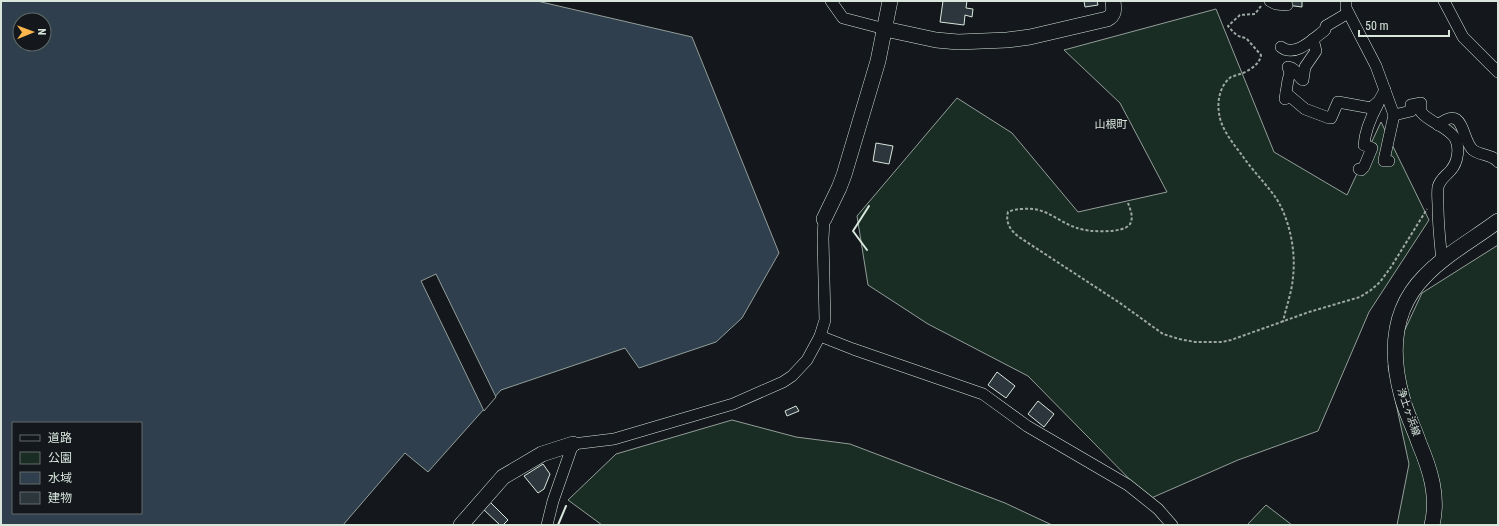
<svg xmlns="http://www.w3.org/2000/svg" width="1499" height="526" font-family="'Roboto Condensed','Noto Sans JP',sans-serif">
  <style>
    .green { fill: #1a2d24; stroke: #939e99 }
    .water { fill: #2f3f4d; stroke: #939e99; fill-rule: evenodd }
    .pier { fill: #14181c; stroke: #939e99 }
    .building { fill: #2c363c; stroke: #d8e6dc }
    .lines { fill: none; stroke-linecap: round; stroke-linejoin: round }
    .street-casing { stroke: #d8e6dc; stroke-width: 12 }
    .secondary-casing { stroke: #d8e6dc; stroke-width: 16 }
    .path { stroke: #9da8a2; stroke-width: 2; stroke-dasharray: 3 2; stroke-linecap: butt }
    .street { stroke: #14181c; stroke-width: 11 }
    .secondary { stroke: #14181c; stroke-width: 15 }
    .wall { stroke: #d8e6dc; stroke-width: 2 }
    .labels { text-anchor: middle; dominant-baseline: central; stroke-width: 3; stroke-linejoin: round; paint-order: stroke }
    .street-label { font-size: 10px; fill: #d8e6dc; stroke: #14181c }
    .neighbourhood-label { font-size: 11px; fill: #d8e6dc; stroke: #14181c }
  </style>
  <rect width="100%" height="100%" fill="#14181c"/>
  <!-- green -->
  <g class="green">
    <polygon points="1216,9 1274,152 1347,195 1381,122 1429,220 1369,312 1318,431 1238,460 1149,499 1028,376 928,324 868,285 857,216 957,98 1012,133 1078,212 1167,192 1120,103 1064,50"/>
    <polygon points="1498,245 1498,525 1397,525 1409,464 1388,366 1422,293"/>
    <polygon points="732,420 796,437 850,444 1005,503 1052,525 602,525 568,500 616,454"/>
    <polygon points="1266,505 1292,525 1247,525"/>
  </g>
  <!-- water -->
  <path class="water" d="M 1,1 L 537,1 L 692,37 L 779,253 L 742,318 L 716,342 L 639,368 L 625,348 L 501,390 L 428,472 L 405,453 L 343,525 L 1,525 ZM 20,20 L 44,20 L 44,44 L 20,44 ZM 13,423 L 141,423 L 141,513 L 13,513 Z"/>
  <!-- pier -->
  <polygon class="pier" points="436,274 496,397 484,411 421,281"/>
  <!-- building -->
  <g class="building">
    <polygon points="943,1 967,1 966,8 973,9 972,17 965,15 964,25 940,22"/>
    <polygon points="1084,1 1097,1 1098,5 1085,7"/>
    <polygon points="1287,1 1302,1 1302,7 1287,5"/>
    <polygon points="876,143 893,146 889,164 873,161"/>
    <polygon points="997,372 1015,386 1006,398 988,385"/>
    <polygon points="1038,401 1054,414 1044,427 1028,414"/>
    <polygon points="796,406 799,411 787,416 785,411"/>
    <polygon points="543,464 550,474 544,489 538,493 524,476"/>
    <polygon points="489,501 508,520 503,525 500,525 482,508"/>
  </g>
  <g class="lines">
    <!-- street casing -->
    <g class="street-casing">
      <g id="street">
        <polyline points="831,1 843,18 885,29"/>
        <polyline points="1270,1 1276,4 1287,5"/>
        <path d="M 1346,1 L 1346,8 L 1376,66 L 1394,115 L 1411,111 L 1411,105 L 1421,103 L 1421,112 C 1430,123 1447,126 1455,138 C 1460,147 1458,162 1451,170 C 1446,176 1440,179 1438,187 C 1437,193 1438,200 1438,206 C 1438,224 1440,242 1442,261"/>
        <polyline points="1444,1 1463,37 1498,72"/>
        <path d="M 1281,47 C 1295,58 1313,39 1325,30 L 1326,26 L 1348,13"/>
        <polyline points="1286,93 1305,109 1329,118 1331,118 1338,102 1371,108 1379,101 1385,90"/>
        <path d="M 1285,99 L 1288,80 L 1290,73 L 1288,67 C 1297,68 1297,77 1303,80 L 1305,67 L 1316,51 L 1313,39"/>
        <path d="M 1438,125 C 1465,103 1461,140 1473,150 C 1481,156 1492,154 1498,162"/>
        <polyline points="1389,161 1384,161 1384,160 1394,115"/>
        <path d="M 1359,169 L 1361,170 L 1364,167 L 1372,148 L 1364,145 C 1365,130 1371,117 1378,104 L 1378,103"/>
        <polyline points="820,336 853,349 983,394 1027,426 1128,485 1158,509 1172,525"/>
        <polyline points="547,525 553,501 573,444 614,439 733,404 783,382 792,376 807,360 820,336 825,320 823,239 824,219"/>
      </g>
    </g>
    <!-- secondary casing -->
    <g class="secondary-casing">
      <g id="secondary">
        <path d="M 885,29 L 936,40 L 958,42 L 1007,40 L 1030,37 L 1107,19 C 1115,15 1114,9 1113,1"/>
        <polyline points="824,219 839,188 844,175 878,61 890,1"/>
        <polyline points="461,525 503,477 542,454 573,444"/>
        <path d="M 1432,525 C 1439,496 1430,469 1419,443 C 1414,428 1406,413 1402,397 C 1390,353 1392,309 1425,276 C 1446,254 1474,239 1498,221"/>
      </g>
    </g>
    <!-- path -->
    <g class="path">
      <path d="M 1261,6 L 1255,14 L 1240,15 L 1228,26 C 1234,33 1237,37 1246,38 L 1261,55 C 1260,64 1249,71 1240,74 C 1237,75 1234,76 1231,77 C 1220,85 1217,101 1219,113 C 1221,130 1234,144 1244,158 C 1254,172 1266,184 1276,198 C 1290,220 1296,252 1293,277 C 1292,292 1286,307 1283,322"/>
      <path d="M 1128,203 C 1130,209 1134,217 1130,224 C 1124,234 1087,232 1077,228 C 1058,222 1045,206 1023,209 C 1017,209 1012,210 1008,212 C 1005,223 1011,231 1019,237 L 1120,303 L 1163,334 L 1179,339 L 1195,342 L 1222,342 L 1231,340 L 1309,312 L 1360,297 L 1371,290 L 1380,282 L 1391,267 L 1427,209"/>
    </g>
    <!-- street -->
    <use href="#street" class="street"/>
    <!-- secondary -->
    <use href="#secondary" class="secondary"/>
    <!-- wall -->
    <g class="wall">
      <polyline points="867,250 853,231 869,206"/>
      <polyline points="558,525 566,506"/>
    </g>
  </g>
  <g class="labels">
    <!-- street labels -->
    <g class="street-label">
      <text transform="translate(1409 412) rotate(71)">浄土ヶ浜線</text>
    </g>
    <!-- neighbourhood labels -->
    <g class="neighbourhood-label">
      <text x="1111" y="124">山根町</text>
    </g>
  </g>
  <!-- border -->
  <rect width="1499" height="526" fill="none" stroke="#d8e6dc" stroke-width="4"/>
  <!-- legend -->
  <rect x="12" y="422" width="130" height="92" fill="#14181c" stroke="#626a69"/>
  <rect x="20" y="435" width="20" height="6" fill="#14181c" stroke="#626a69"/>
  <text x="48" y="442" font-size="12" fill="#d8e6dc">道路</text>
  <rect x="20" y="452" width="20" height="12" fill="#1a2d24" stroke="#626a69"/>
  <text x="48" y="462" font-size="12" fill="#d8e6dc">公園</text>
  <rect x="20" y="472" width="20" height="12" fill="#2f3f4d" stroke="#626a69"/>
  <text x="48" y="482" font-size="12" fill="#d8e6dc">水域</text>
  <rect x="20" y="492" width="20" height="12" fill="#2c363c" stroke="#626a69"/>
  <text x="48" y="502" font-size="12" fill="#d8e6dc">建物</text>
  <!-- north arrow -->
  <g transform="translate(32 32) rotate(89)"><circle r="19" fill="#14181c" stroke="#626a69"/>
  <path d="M0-3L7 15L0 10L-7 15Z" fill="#ffb74d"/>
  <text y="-6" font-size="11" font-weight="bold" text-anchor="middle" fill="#d8e6dc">N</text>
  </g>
  <!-- scale -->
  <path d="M1359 30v6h90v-6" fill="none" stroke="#d8e6dc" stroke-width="2"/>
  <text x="1365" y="30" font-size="12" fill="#d8e6dc" stroke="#14181c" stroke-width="3" paint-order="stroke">50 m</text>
</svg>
